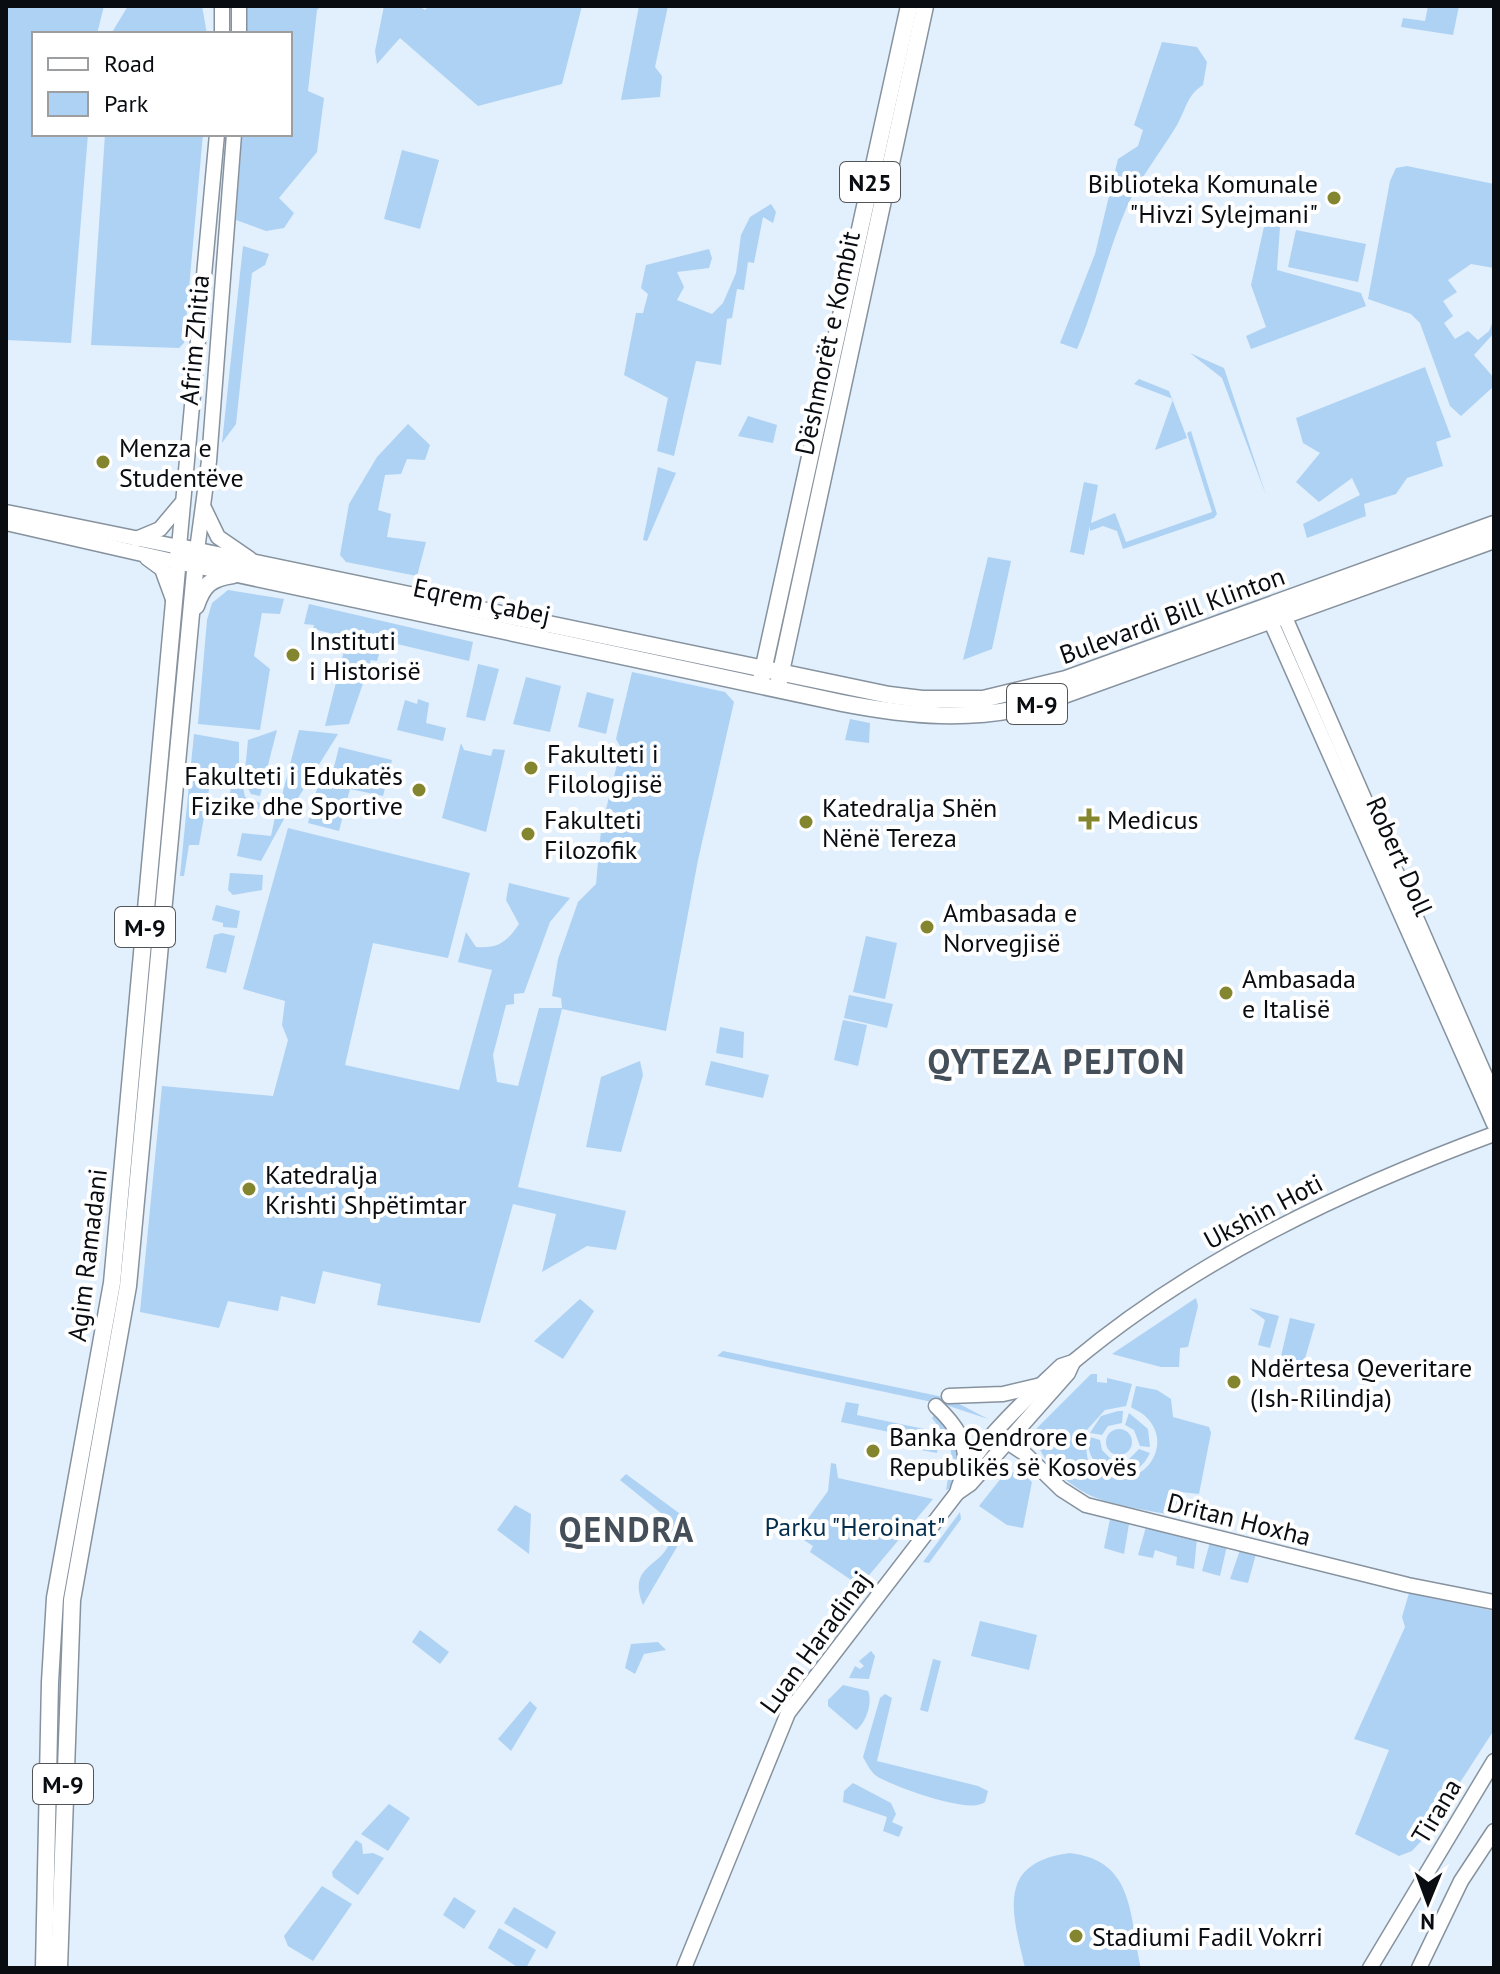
<svg xmlns="http://www.w3.org/2000/svg" width="1500" height="1974" font-family="'PT Sans',sans-serif">
  <style>
    .green { fill: #aed2f4 }
    .lines { fill: none; stroke-linecap: round; stroke-linejoin: round }
    .secondary-casing { stroke: #86929e; stroke-width: 17 }
    .primary-casing { stroke: #86929e; stroke-width: 19 }
    .secondary { stroke: #fff; stroke-width: 14 }
    .primary { stroke: #fff; stroke-width: 16 }
    .poi-dot { fill: #84852f; stroke: #fff; stroke-width: 3 }
    .labels { text-anchor: middle; dominant-baseline: central; stroke-width: 8; stroke-linejoin: round; paint-order: stroke }
    .shield { fill: #fff; stroke: #535659; stroke-width: 2 }
    .shield-label { font-size: 24px; font-weight: bold; fill: #090d12 }
    .poi-label { font-size: 26px; fill: #090d12; stroke: #fff; text-anchor: start }
    .street-label { font-size: 26px; fill: #090d12; stroke: #fff }
    .park-label { font-size: 26px; fill: #052e4d; stroke: #fff }
    .district-label { font-size: 34px; font-weight: bold; letter-spacing: 2px; fill: #444f5a; stroke: #fff }
  </style>
  <rect width="100%" height="100%" fill="#e2effc"/>
  <!-- green -->
  <g class="green">
    <polygon points="6,6 104,6 97,34 34,34 34,134 88,134 71,343 6,340"/>
    <polygon points="128,6 202,6 207,34 111,34"/>
    <polygon points="246,6 321,6 317,10 308,91 324,98 317,152 279,198 294,213 284,228 266,231 236,220 242,134 290,134 290,34 246,34"/>
    <polygon points="384,6 419,6 425,10 429,6 582,6 562,84 478,106 400,38 377,64 375,51"/>
    <polygon points="639,6 668,6 655,67 662,76 660,97 621,100"/>
    <polygon points="1428,6 1459,6 1453,35 1401,27 1403,18 1425,21"/>
    <path d="M 1162,42 L 1197,47 L 1207,62 L 1203,85 C 1187,95 1186,109 1177,125 C 1160,153 1139,179 1126,209 C 1106,255 1097,303 1077,349 L 1060,343 L 1095,254 L 1118,159 L 1138,146 L 1143,130 L 1134,125 Z"/>
    <polygon points="105,134 203,134 184,343 179,348 91,345"/>
    <polygon points="402,150 439,160 420,229 384,219"/>
    <polygon points="1407,166 1494,184 1494,268 1471,264 1448,280 1457,292 1443,301 1453,316 1444,323 1455,339 1468,331 1478,340 1489,331 1494,319 1494,333 1474,355 1494,378 1494,386 1461,416 1450,406 1420,323 1411,314 1368,299 1390,181 1396,168"/>
    <polygon points="771,204 776,212 773,223 763,217 754,263 748,262 744,290 737,289 732,318 727,319 721,365 696,361 674,456 657,451 668,398 624,375 636,313 643,313 648,294 641,288 646,265 709,249 712,258 709,268 677,272 684,287 677,300 712,314 723,303 736,273 741,235 750,217"/>
    <polygon points="1268,209 1281,212 1277,270 1361,293 1366,306 1251,349 1246,336 1266,327 1251,285"/>
    <polygon points="1296,230 1366,244 1358,282 1288,267"/>
    <polygon points="243,246 269,254 265,265 252,273 236,424 222,443"/>
    <polygon points="1190,353 1224,368 1266,495 1222,378"/>
    <polygon points="1425,367 1451,437 1436,442 1443,466 1407,478 1396,494 1364,504 1366,516 1307,538 1303,524 1360,495 1352,478 1319,502 1296,482 1320,453 1303,443 1296,418"/>
    <polygon points="1139,379 1169,391 1187,438 1155,450 1173,399 1134,384"/>
    <polygon points="748,416 777,425 773,443 738,436"/>
    <polygon points="408,424 430,445 425,460 407,459 401,474 385,475 378,510 391,514 387,537 426,542 417,576 346,562 340,555 349,504 377,457"/>
    <polygon points="1191,431 1217,514 1214,518 1123,549 1117,531 1103,526 1090,531 1090,525 1084,555 1070,552 1084,482 1098,485 1091,523 1115,513 1126,542 1212,512 1187,433"/>
    <polygon points="658,467 676,473 647,541 643,540"/>
    <polygon points="988,557 1011,561 992,649 963,660"/>
    <polygon points="228,590 284,599 280,614 262,613 254,656 270,669 260,730 198,724 207,620 212,603"/>
    <polygon points="309,604 473,642 469,661 397,644 394,653 380,651 377,661 371,660 349,724 325,726 344,651 338,635 313,629 314,625 304,624"/>
    <polygon points="478,664 499,669 485,721 466,717"/>
    <path d="M 632,672 L 725,692 L 734,702 L 698,860 L 666,1031 L 562,1009 L 518,1187 L 626,1211 L 616,1250 L 587,1246 L 542,1272 L 556,1214 L 513,1204 L 480,1323 L 377,1305 L 381,1284 L 323,1271 L 315,1304 L 281,1296 L 278,1311 L 228,1301 L 219,1328 L 140,1312 L 162,1086 L 273,1096 L 288,1040 L 282,1025 L 285,1001 L 243,989 L 288,828 L 470,873 L 448,958 L 373,943 L 345,1065 L 459,1090 L 492,970 L 458,962 L 466,932 L 476,947 C 498,949 507,942 519,924 L 506,900 L 509,883 L 570,898 L 550,922 L 524,993 L 514,994 L 514,1004 L 506,1005 L 493,1055 L 497,1082 L 518,1086 L 539,1008 L 562,1008 L 561,998 L 552,996 L 558,959 L 578,902 L 596,884 L 601,830 L 621,748 L 616,739 Z"/>
    <polygon points="526,677 561,686 550,732 513,724"/>
    <polygon points="587,692 614,699 606,734 578,727"/>
    <polygon points="418,699 429,703 426,723 446,728 443,741 397,730 405,700 417,704"/>
    <polygon points="850,719 870,723 869,743 845,740"/>
    <polygon points="277,730 260,796 251,794 244,781 248,740"/>
    <polygon points="299,730 338,734 293,806 280,803"/>
    <polygon points="194,734 239,742 239,768 245,797 265,805 263,810 228,804 234,770 213,767 199,845 189,845 184,876 180,876"/>
    <polygon points="461,743 464,750 491,756 493,749 505,750 486,832 442,818"/>
    <polygon points="339,747 392,760 383,796 350,789 339,831 308,823 319,781 330,783"/>
    <polygon points="276,812 282,813 284,819 261,861 237,856 242,833 271,836"/>
    <polygon points="230,873 263,875 262,890 233,895 228,890"/>
    <polygon points="216,905 240,911 237,928 223,927 223,923 212,920"/>
    <polygon points="222,933 235,936 226,973 206,968 214,935"/>
    <polygon points="866,936 897,943 885,999 853,992"/>
    <polygon points="849,995 893,1004 887,1028 844,1018"/>
    <polygon points="843,1020 867,1025 858,1066 834,1060"/>
    <polygon points="720,1027 744,1032 743,1058 716,1053"/>
    <polygon points="640,1061 643,1075 621,1152 586,1147 601,1077"/>
    <polygon points="711,1061 769,1075 763,1098 705,1085"/>
    <polygon points="1196,1298 1198,1306 1188,1347 1180,1348 1179,1367 1161,1367 1112,1354"/>
    <polygon points="580,1299 594,1311 563,1359 534,1341"/>
    <polygon points="1249,1308 1279,1316 1270,1348 1258,1345 1265,1320"/>
    <polygon points="1290,1318 1315,1324 1304,1362 1281,1356"/>
    <polygon points="723,1351 948,1398 988,1419 946,1405 717,1356"/>
    <path d="M 1091,1374 L 1097,1374 L 1097,1382 L 1107,1383 L 1107,1378 L 1132,1384 L 1126,1406 L 1105,1410 L 1084,1433 L 1088,1462 C 1127,1506 1180,1452 1147,1418 C 1143,1413 1135,1410 1131,1407 L 1136,1386 L 1157,1390 L 1171,1399 L 1173,1417 L 1209,1427 L 1211,1433 L 1199,1494 L 1181,1492 L 1175,1516 C 1149,1510 1119,1507 1094,1497 C 1071,1487 1031,1457 1037,1428 Z"/>
    <polygon points="846,1402 859,1404 857,1415 929,1430 938,1442 937,1453 921,1450 923,1439 841,1422"/>
    <polygon points="1118,1411 1123,1411 1122,1423 1108,1426 1102,1435 1090,1433 1101,1416"/>
    <polygon points="1129,1413 1148,1429 1150,1447 1140,1446 1134,1430 1125,1425"/>
    <path d="M 935,1414 C 963,1433 968,1462 949,1489 L 946,1490 C 953,1452 957,1450 932,1418 Z"/>
    <circle cx="1119" cy="1442" r="13"/>
    <path d="M 1090,1437 L 1100,1440 L 1102,1450 L 1112,1460 L 1110,1472 C 1095,1466 1085,1453 1090,1437 Z"/>
    <path d="M 1139,1449 L 1150,1453 C 1143,1468 1130,1476 1114,1473 L 1116,1464 L 1128,1460 Z"/>
    <polygon points="831,1463 836,1464 838,1478 933,1499 860,1586 810,1552 813,1546 796,1535 828,1491"/>
    <polygon points="1006,1472 1022,1473 1032,1482 1023,1528 1007,1525 979,1506"/>
    <path d="M 626,1474 L 687,1519 L 688,1528 L 643,1605 C 625,1561 669,1569 672,1532 L 662,1514 L 620,1480 Z"/>
    <polygon points="515,1505 531,1514 529,1554 497,1530"/>
    <polygon points="960,1512 961,1519 929,1563 923,1562"/>
    <polygon points="1110,1519 1129,1524 1124,1554 1104,1548"/>
    <polygon points="1146,1527 1197,1538 1194,1569 1176,1565 1177,1557 1155,1550 1153,1558 1138,1555"/>
    <polygon points="1210,1542 1227,1546 1220,1576 1202,1571"/>
    <polygon points="1240,1550 1256,1554 1248,1583 1230,1579"/>
    <polygon points="1409,1593 1494,1611 1494,1730 1424,1838 1412,1851 1399,1856 1355,1834 1389,1750 1354,1739 1405,1627 1402,1617"/>
    <polygon points="980,1621 1037,1635 1029,1670 971,1656"/>
    <polygon points="420,1630 449,1652 440,1664 412,1642"/>
    <polygon points="658,1642 666,1650 644,1654 635,1674 625,1668 631,1644"/>
    <polygon points="871,1651 875,1656 869,1679 849,1678 855,1666 860,1669 864,1666 859,1661"/>
    <polygon points="933,1659 941,1661 928,1712 920,1710"/>
    <path d="M 843,1685 L 868,1691 C 873,1702 866,1723 856,1730 L 828,1706 L 828,1700 Z"/>
    <path d="M 885,1694 L 892,1698 L 877,1761 L 978,1786 L 988,1791 L 985,1802 C 970,1815 896,1787 878,1777 C 871,1773 867,1764 863,1757 L 880,1698 Z"/>
    <polygon points="530,1701 537,1708 511,1751 498,1739"/>
    <polygon points="853,1783 891,1803 896,1814 892,1822 903,1827 899,1837 883,1831 887,1817 843,1802 844,1791"/>
    <polygon points="389,1804 410,1818 388,1851 361,1834"/>
    <polygon points="356,1840 362,1844 363,1854 373,1853 384,1858 358,1895 333,1877 332,1872"/>
    <path d="M 1070,1853 C 1135,1861 1129,1915 1141,1968 L 1025,1968 C 1013,1915 994,1863 1070,1853 Z"/>
    <polygon points="322,1886 352,1904 313,1961 288,1946 284,1936"/>
    <polygon points="454,1897 476,1911 464,1929 443,1915"/>
    <polygon points="514,1907 556,1932 547,1949 504,1923"/>
    <polygon points="499,1928 536,1950 526,1968 519,1968 488,1948"/>
  </g>
  <g class="lines">
    <!-- secondary casing -->
    <g class="secondary-casing">
      <g id="secondary">
        <polyline points="222,6 222,34"/>
        <polyline points="239,6 239,34"/>
        <polyline points="204,508 218,537 250,559"/>
        <polyline points="6,512 179,547 217,134"/>
        <polyline points="6,523 177,562"/>
        <polyline points="136,539 160,529 181,504"/>
        <polyline points="197,550 209,461 234,134"/>
        <polyline points="147,558 162,569 173,599"/>
        <polyline points="1280,606 1494,1096"/>
        <polyline points="1267,613 1494,1124"/>
        <polyline points="949,1396 1003,1394 1041,1385"/>
        <path d="M 936,1406 C 956,1425 968,1442 965,1471"/>
        <polyline points="998,1436 1024,1453 1061,1489 1086,1505 1408,1585 1494,1602"/>
        <path d="M 957,1493 C 966,1452 1030,1396 1061,1366 L 1073,1362 C 1196,1259 1345,1189 1494,1134"/>
        <polyline points="684,1968 788,1713 957,1493 970,1484 1068,1373 1073,1362"/>
        <polyline points="1370,1968 1494,1761"/>
        <polyline points="1419,1968 1461,1881 1494,1831"/>
      </g>
    </g>
    <!-- primary casing -->
    <g class="primary-casing">
      <g id="primary">
        <path d="M 186,563 L 842,703 C 909,716 972,722 1039,704 L 1494,540"/>
        <path d="M 196,606 C 203,585 211,578 233,575"/>
        <polyline points="761,680 909,6"/>
        <polyline points="779,681 925,6"/>
        <polyline points="44,1968 50,1682 55,1598 112,1283 179,547 889,695 922,699 983,699 1066,679 1494,524"/>
        <polyline points="59,1968 72,1600 128,1286 197,550"/>
      </g>
    </g>
    <!-- secondary -->
    <use href="#secondary" class="secondary"/>
    <!-- primary -->
    <use href="#primary" class="primary"/>
  </g>
  <!-- markers -->
  <g class="poi-dot">
    <circle cx="1334" cy="198" r="8"/>
    <circle cx="103" cy="462" r="8"/>
    <circle cx="293" cy="655" r="8"/>
    <circle cx="531" cy="768" r="8"/>
    <circle cx="419" cy="790" r="8"/>
    <path d="M1085 807h8v8h8v8h-8v8h-8v-8h-8v-8h8z"/>
    <circle cx="806" cy="822" r="8"/>
    <circle cx="528" cy="834" r="8"/>
    <circle cx="927" cy="927" r="8"/>
    <circle cx="1226" cy="993" r="8"/>
    <circle cx="249" cy="1189" r="8"/>
    <circle cx="1234" cy="1382" r="8"/>
    <circle cx="873" cy="1451" r="8"/>
    <circle cx="1076" cy="1936" r="8"/>
  </g>
  <g class="labels">
    <!-- shield labels -->
    <g class="shield">
      <rect x="840" y="162" width="60" height="40" rx="6"/>
      <rect x="1007" y="684" width="60" height="40" rx="6"/>
      <rect x="115" y="907" width="60" height="40" rx="6"/>
      <rect x="33" y="1764" width="60" height="40" rx="6"/>
    </g>
    <g class="shield-label">
      <text x="870" y="182">N25</text>
      <text x="1037" y="704">M-9</text>
      <text x="145" y="927">M-9</text>
      <text x="63" y="1784">M-9</text>
    </g>
    <!-- poi labels -->
    <g class="poi-label">
      <text x="1318" y="183" text-anchor="end">Biblioteka Komunale<tspan x="1318" dy="30">"Hivzi Sylejmani"</tspan></text>
      <text x="119" y="447">Menza e<tspan x="119" dy="30">Studentëve</tspan></text>
      <text x="309" y="640">Instituti<tspan x="309" dy="30">i Historisë</tspan></text>
      <text x="547" y="753">Fakulteti i<tspan x="547" dy="30">Filologjisë</tspan></text>
      <text x="403" y="775" text-anchor="end">Fakulteti i Edukatës<tspan x="403" dy="30">Fizike dhe Sportive</tspan></text>
      <text x="822" y="807">Katedralja Shën<tspan x="822" dy="30">Nënë Tereza</tspan></text>
      <text x="544" y="819">Fakulteti<tspan x="544" dy="30">Filozofik</tspan></text>
      <text x="1107" y="819">Medicus</text>
      <text x="943" y="912">Ambasada e<tspan x="943" dy="30">Norvegjisë</tspan></text>
      <text x="1242" y="978">Ambasada<tspan x="1242" dy="30">e Italisë</tspan></text>
      <text x="265" y="1174">Katedralja<tspan x="265" dy="30">Krishti Shpëtimtar</tspan></text>
      <text x="1250" y="1367">Ndërtesa Qeveritare<tspan x="1250" dy="30">(Ish-Rilindja)</tspan></text>
      <text x="889" y="1436">Banka Qendrore e<tspan x="889" dy="30">Republikës së Kosovës</tspan></text>
      <text x="1092" y="1936">Stadiumi Fadil Vokrri</text>
    </g>
    <!-- street labels -->
    <g class="street-label">
      <text transform="translate(194 340) rotate(-85)">Afrim Zhitia</text>
      <text transform="translate(827 343) rotate(-78)">Dëshmorët e Kombit</text>
      <text transform="translate(482 601) rotate(12)">Eqrem Çabej</text>
      <text transform="translate(1172 615) rotate(-20)">Bulevardi Bill Klinton</text>
      <text transform="translate(1400 856) rotate(66)">Robert Doll</text>
      <text transform="translate(1263 1211) rotate(-28)">Ukshin Hoti</text>
      <text transform="translate(87 1255) rotate(-83)">Agim Ramadani</text>
      <text transform="translate(1239 1519) rotate(14)">Dritan Hoxha</text>
      <text transform="translate(815 1642) rotate(-54)">Luan Haradinaj</text>
      <text transform="translate(1436 1811) rotate(-59)">Tirana</text>
    </g>
    <!-- park labels -->
    <g class="park-label">
      <text x="855" y="1526">Parku "Heroinat"</text>
    </g>
    <!-- district labels -->
    <g class="district-label">
      <text x="1057" y="1061">QYTEZA PEJTON</text>
      <text x="627" y="1529">QENDRA</text>
    </g>
  </g>
  <!-- border -->
  <rect width="1500" height="1974" fill="none" stroke="#090d12" stroke-width="16"/>
  <!-- legend -->
  <rect x="32" y="32" width="260" height="104" fill="#ffffff" stroke="#9d9ea0" stroke-width="2"/>
  <rect x="48" y="58" width="40" height="12" fill="#ffffff" stroke="#9d9ea0" stroke-width="2"/>
  <text x="104" y="72" font-size="24" fill="#090d12">Road</text>
  <rect x="48" y="92" width="40" height="24" fill="#aed2f4" stroke="#9d9ea0" stroke-width="2"/>
  <text x="104" y="112" font-size="24" fill="#090d12">Park</text>
  <!-- north arrow -->
  <g transform="translate(1428 1902) rotate(181)" stroke="#ffffff" stroke-width="6" paint-order="stroke">
  <path d="M0-6L14 30L0 20L-14 30Z" fill="#090d12"/>
  <text y="-12" font-size="22" font-weight="bold" text-anchor="middle" fill="#090d12">N</text>
  </g>
</svg>
